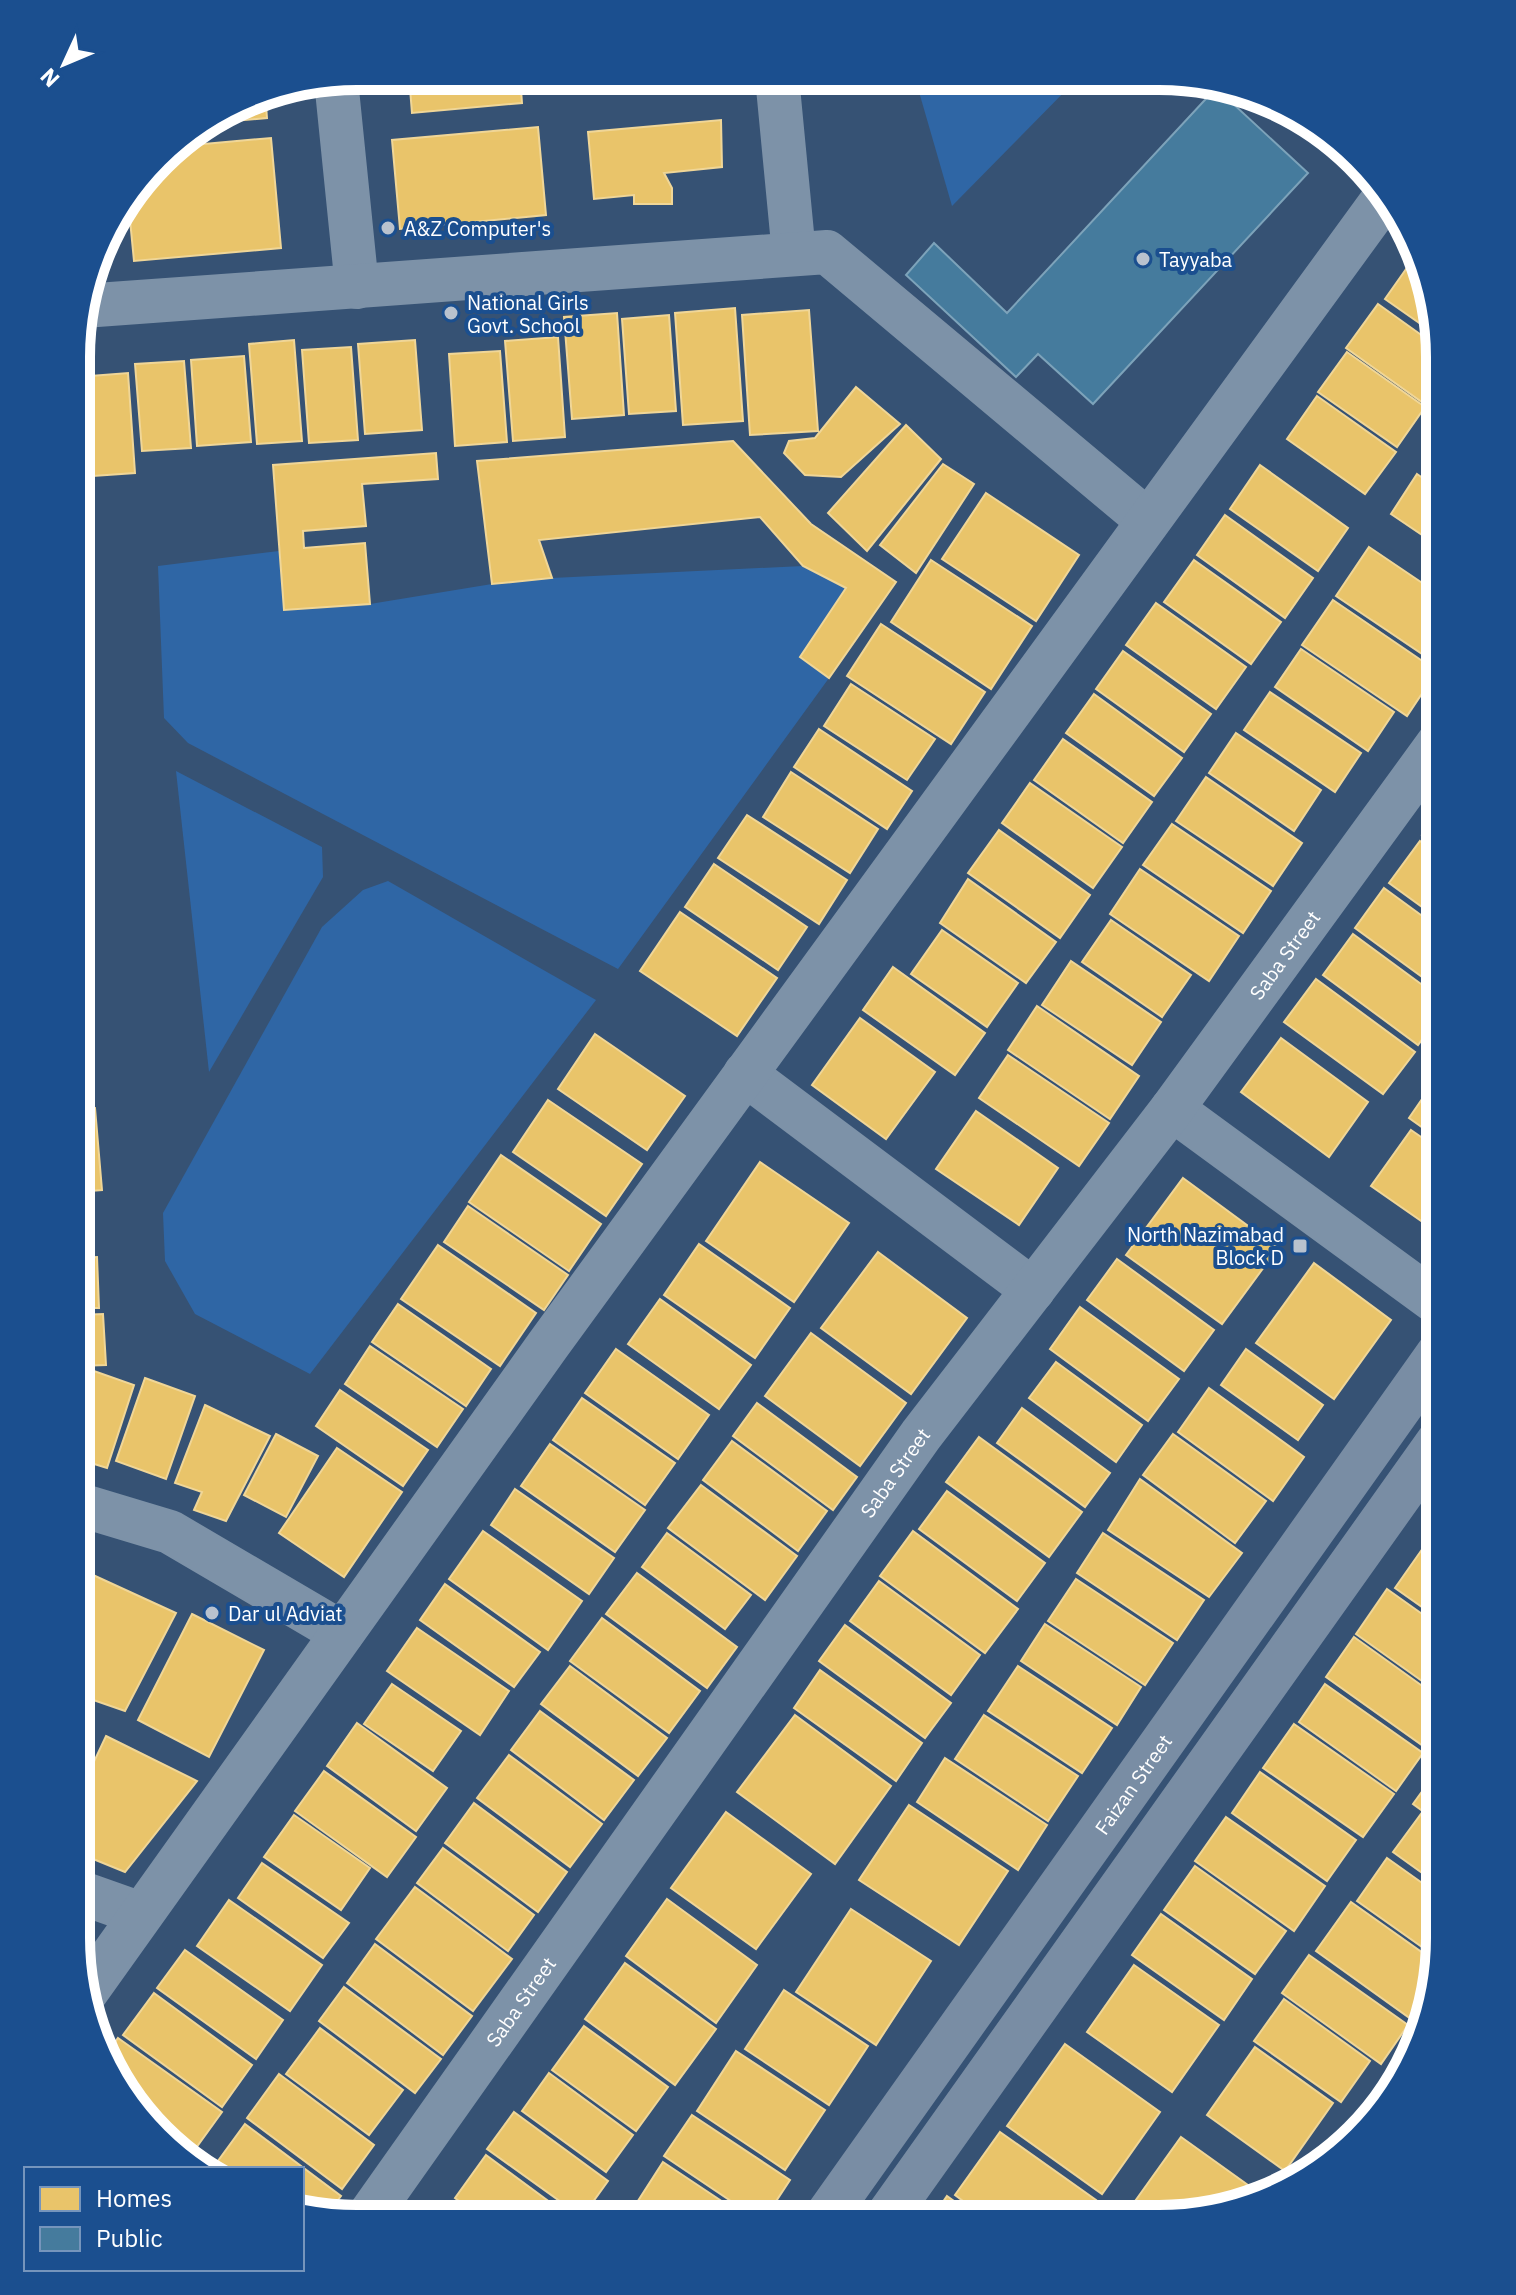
<svg xmlns="http://www.w3.org/2000/svg" width="1516" height="2295" font-family="'IBM Plex Sans',sans-serif">
  <style>
    .green { fill: #2f66a5 }
    .homes { fill: #e9c46a; stroke: #f0d697; stroke-width: 2 }
    .public { fill: #457b9d; stroke: #7da3ba; stroke-width: 2 }
    .lines { fill: none; stroke-linecap: round; stroke-linejoin: round }
    .street { stroke: #7d92a8; stroke-width: 44 }
    .secondary { stroke: #798da4; stroke-width: 44 }
    .poi-dot { fill: #b9c2ce; stroke: #1b4f8f; stroke-width: 3 }
    .labels { text-anchor: middle; dominant-baseline: central; stroke-width: 8; stroke-linejoin: round; paint-order: stroke }
    .poi-label { font-size: 20px; fill: #fff; stroke: #1b4f8f; text-anchor: start }
    .street-label { font-size: 20px; fill: #fff; stroke: #1b4f8f }
    .rim { fill: none; stroke: #fff; stroke-width: 10 }
  </style>
  <rect width="100%" height="100%" fill="#365274"/>
  <!-- green -->
  <g class="green">
    <polygon points="915,78 1078,78 952,206"/>
    <polygon points="279,551 284,610 370,604 492,584 552,578 803,566 846,588 800,657 829,678 618,969 188,743 164,718 158,566"/>
    <polygon points="176,771 322,847 323,877 209,1072"/>
    <polygon points="388,881 596,1000 310,1374 195,1314 165,1261 163,1213 322,927 363,890"/>
  </g>
  <!-- homes -->
  <g class="homes">
    <polygon points="409,76 520,76 522,103 412,113"/>
    <polygon points="586,77 692,77 693,84 587,94"/>
    <polygon points="1216,87 1242,98 1235,105"/>
    <polygon points="265,92 267,118 210,123"/>
    <polygon points="721,120 722,167 664,173 672,188 672,204 634,204 634,195 594,199 588,132"/>
    <polygon points="538,127 546,215 400,229 392,140"/>
    <polygon points="271,138 281,248 134,261 128,199 171,147"/>
    <circle cx="1175" cy="166" r="13"/>
    <circle cx="1132" cy="219" r="19"/>
    <polygon points="1409,237 1418,249 1420,255 1405,244"/>
    <polygon points="1416,255 1420,259 1435,334 1385,299"/>
    <circle cx="1077" cy="273" r="12"/>
    <polygon points="1378,304 1438,347 1440,400 1433,410 1346,348"/>
    <polygon points="735,308 743,421 683,425 675,313"/>
    <polygon points="809,310 818,431 750,435 742,315"/>
    <polygon points="617,313 624,415 572,419 564,317"/>
    <polygon points="669,315 676,411 629,414 622,319"/>
    <polygon points="558,337 565,437 513,441 505,341"/>
    <polygon points="294,340 302,441 257,444 249,344"/>
    <polygon points="415,340 422,430 365,434 358,344"/>
    <polygon points="351,347 358,440 309,443 302,350"/>
    <polygon points="500,351 507,442 455,446 449,354"/>
    <polygon points="1347,352 1425,407 1397,447 1318,392"/>
    <polygon points="244,356 251,442 197,446 191,360"/>
    <polygon points="184,361 191,448 142,451 135,364"/>
    <polygon points="128,373 135,473 79,477 78,377"/>
    <polygon points="856,387 900,424 841,477 805,475 784,453 789,441 815,438"/>
    <polygon points="1317,396 1396,452 1365,494 1287,439"/>
    <polygon points="906,425 941,459 867,551 828,513"/>
    <polygon points="733,441 811,524 896,582 829,678 800,657 846,588 803,566 760,517 539,540 552,578 492,584 477,461"/>
    <polygon points="436,453 438,479 362,484 366,526 303,531 304,548 365,543 370,604 284,610 273,465"/>
    <polygon points="1440,455 1440,484 1426,475"/>
    <polygon points="943,464 974,484 916,573 880,545"/>
    <polygon points="1260,465 1348,528 1318,571 1230,509"/>
    <polygon points="1417,474 1440,490 1440,547 1391,514"/>
    <polygon points="986,493 1079,555 1036,621 942,559"/>
    <polygon points="1225,515 1313,578 1285,618 1197,555"/>
    <polygon points="1369,547 1440,595 1440,666 1336,596"/>
    <polygon points="931,560 1032,626 991,689 891,622"/>
    <polygon points="1194,560 1281,622 1251,664 1164,602"/>
    <polygon points="1333,600 1437,671 1407,716 1302,645"/>
    <polygon points="1156,603 1246,667 1216,709 1126,645"/>
    <polygon points="881,624 985,692 951,744 847,676"/>
    <polygon points="1301,649 1394,712 1368,751 1275,687"/>
    <polygon points="1123,651 1211,714 1184,752 1096,689"/>
    <polygon points="851,684 935,739 907,780 824,726"/>
    <polygon points="1270,692 1361,753 1335,792 1244,730"/>
    <polygon points="1094,694 1182,758 1154,796 1066,733"/>
    <polygon points="819,729 912,791 887,829 794,767"/>
    <polygon points="1236,733 1321,790 1294,831 1209,773"/>
    <polygon points="1063,739 1152,802 1123,843 1034,780"/>
    <polygon points="791,772 878,829 850,873 763,817"/>
    <polygon points="1206,777 1302,843 1273,886 1176,821"/>
    <polygon points="1030,783 1122,847 1093,888 1002,823"/>
    <polygon points="1440,811 1440,848 1422,835"/>
    <polygon points="747,815 847,880 819,924 718,858"/>
    <polygon points="1172,824 1271,891 1243,933 1143,865"/>
    <polygon points="999,830 1090,895 1060,938 968,873"/>
    <polygon points="1420,841 1440,855 1440,920 1389,883"/>
    <polygon points="714,864 807,927 778,970 685,907"/>
    <polygon points="1140,869 1239,936 1209,981 1110,914"/>
    <polygon points="968,879 1056,942 1026,983 940,923"/>
    <polygon points="1384,888 1440,929 1440,990 1355,928"/>
    <polygon points="680,912 777,978 737,1036 640,971"/>
    <polygon points="1111,920 1191,975 1162,1017 1082,962"/>
    <polygon points="942,930 1018,983 987,1027 911,974"/>
    <polygon points="1353,934 1440,998 1440,1015 1418,1045 1323,975"/>
    <polygon points="1071,961 1161,1022 1132,1065 1042,1005"/>
    <polygon points="893,967 985,1033 955,1075 863,1010"/>
    <polygon points="1316,979 1415,1052 1383,1094 1284,1022"/>
    <polygon points="1037,1006 1139,1076 1110,1119 1008,1050"/>
    <polygon points="860,1018 935,1072 886,1139 812,1085"/>
    <polygon points="77,1033 80,1033 85,1084 77,1085"/>
    <polygon points="595,1034 685,1096 647,1150 558,1089"/>
    <polygon points="1281,1038 1368,1102 1329,1157 1241,1092"/>
    <polygon points="1008,1055 1109,1123 1079,1166 979,1098"/>
    <polygon points="1440,1073 1440,1140 1409,1118"/>
    <polygon points="548,1100 642,1164 606,1216 513,1152"/>
    <polygon points="95,1108 102,1190 77,1192 77,1110"/>
    <polygon points="976,1111 1058,1168 1019,1225 936,1169"/>
    <polygon points="1411,1130 1440,1150 1440,1234 1371,1186"/>
    <polygon points="501,1155 601,1224 569,1271 469,1202"/>
    <polygon points="760,1162 849,1223 794,1302 706,1241"/>
    <polygon points="1183,1178 1278,1248 1222,1324 1126,1255"/>
    <polygon points="77,1198 85,1198 90,1250 77,1251"/>
    <polygon points="468,1206 568,1275 544,1310 444,1242"/>
    <polygon points="699,1244 790,1308 755,1358 664,1295"/>
    <polygon points="438,1245 536,1313 500,1366 401,1299"/>
    <polygon points="878,1252 967,1318 911,1394 821,1328"/>
    <polygon points="97,1257 99,1308 77,1308 77,1258"/>
    <polygon points="1117,1259 1214,1330 1184,1371 1087,1300"/>
    <polygon points="1314,1263 1391,1320 1334,1399 1256,1343"/>
    <polygon points="660,1299 751,1365 719,1409 628,1344"/>
    <polygon points="398,1304 491,1369 466,1406 372,1342"/>
    <polygon points="1080,1307 1179,1379 1148,1421 1050,1349"/>
    <polygon points="103,1314 106,1365 77,1366 77,1315"/>
    <polygon points="811,1333 906,1403 860,1466 765,1396"/>
    <polygon points="370,1346 463,1409 437,1447 345,1384"/>
    <polygon points="616,1349 709,1415 678,1459 585,1393"/>
    <polygon points="1246,1349 1323,1405 1298,1440 1221,1385"/>
    <polygon points="1056,1362 1142,1425 1116,1462 1029,1398"/>
    <polygon points="91,1370 134,1385 107,1468 91,1463 85,1479 77,1476 77,1410"/>
    <polygon points="145,1378 195,1396 166,1479 116,1461"/>
    <polygon points="1209,1388 1304,1457 1273,1501 1178,1432"/>
    <polygon points="340,1390 428,1450 403,1486 316,1426"/>
    <polygon points="582,1398 675,1463 645,1505 553,1440"/>
    <polygon points="757,1403 857,1477 833,1510 733,1436"/>
    <polygon points="205,1405 270,1436 226,1521 194,1510 202,1492 175,1483"/>
    <polygon points="1022,1408 1110,1473 1085,1507 997,1443"/>
    <polygon points="276,1434 318,1456 286,1517 244,1495"/>
    <polygon points="1173,1434 1266,1501 1235,1543 1143,1475"/>
    <polygon points="979,1437 1082,1512 1049,1557 946,1482"/>
    <polygon points="732,1441 827,1511 798,1551 703,1480"/>
    <polygon points="550,1444 645,1510 615,1552 521,1486"/>
    <polygon points="337,1448 402,1492 344,1577 279,1533"/>
    <polygon points="1140,1479 1242,1553 1209,1597 1108,1530"/>
    <polygon points="701,1485 797,1556 765,1600 668,1528"/>
    <polygon points="515,1489 614,1558 589,1594 491,1525"/>
    <polygon points="947,1491 1045,1563 1017,1601 919,1529"/>
    <polygon points="1440,1530 1440,1552 1429,1544"/>
    <polygon points="483,1531 582,1601 548,1650 449,1579"/>
    <polygon points="913,1531 1018,1609 985,1653 880,1576"/>
    <polygon points="667,1533 751,1595 725,1629 642,1567"/>
    <polygon points="1103,1533 1204,1600 1177,1640 1077,1573"/>
    <polygon points="1423,1548 1440,1559 1439,1619 1395,1588"/>
    <polygon points="77,1573 86,1575 77,1606"/>
    <polygon points="637,1573 737,1647 707,1688 606,1614"/>
    <polygon points="93,1575 176,1613 125,1711 76,1694 76,1636"/>
    <polygon points="1076,1579 1173,1643 1145,1685 1048,1621"/>
    <polygon points="879,1581 980,1655 951,1695 850,1621"/>
    <polygon points="445,1584 540,1652 514,1687 420,1620"/>
    <polygon points="1387,1589 1439,1626 1439,1693 1356,1634"/>
    <polygon points="192,1614 264,1650 209,1757 138,1720"/>
    <polygon points="602,1618 700,1691 669,1733 570,1661"/>
    <polygon points="1045,1624 1141,1687 1117,1725 1021,1661"/>
    <polygon points="845,1625 951,1703 925,1738 819,1661"/>
    <polygon points="417,1628 509,1691 480,1735 387,1671"/>
    <polygon points="1354,1637 1439,1698 1439,1729 1426,1748 1326,1677"/>
    <polygon points="570,1666 667,1738 638,1776 541,1704"/>
    <polygon points="1018,1666 1112,1728 1082,1773 988,1711"/>
    <polygon points="820,1670 922,1743 896,1781 794,1708"/>
    <polygon points="392,1684 461,1731 433,1771 364,1724"/>
    <polygon points="1325,1684 1423,1753 1396,1791 1299,1722"/>
    <polygon points="540,1711 634,1780 604,1820 511,1750"/>
    <polygon points="795,1715 891,1786 835,1864 737,1792"/>
    <polygon points="984,1715 1078,1776 1048,1821 955,1759"/>
    <polygon points="76,1721 92,1724 76,1768"/>
    <polygon points="357,1723 447,1788 416,1831 327,1766"/>
    <polygon points="1294,1724 1394,1794 1363,1837 1263,1768"/>
    <polygon points="106,1736 197,1781 125,1872 76,1852 76,1800"/>
    <polygon points="509,1755 602,1824 570,1867 477,1798"/>
    <polygon points="945,1758 1047,1825 1018,1870 917,1802"/>
    <polygon points="1439,1768 1439,1823 1413,1804"/>
    <polygon points="324,1771 416,1837 387,1877 295,1811"/>
    <polygon points="1260,1772 1356,1840 1327,1881 1232,1813"/>
    <polygon points="474,1803 567,1872 538,1912 445,1843"/>
    <polygon points="909,1805 1008,1871 959,1945 859,1880"/>
    <polygon points="726,1812 811,1874 756,1949 671,1888"/>
    <polygon points="1421,1814 1439,1827 1439,1885 1393,1852"/>
    <polygon points="294,1815 370,1868 341,1910 264,1857"/>
    <polygon points="1226,1817 1325,1886 1294,1931 1195,1861"/>
    <polygon points="443,1848 534,1915 508,1951 417,1883"/>
    <polygon points="1387,1858 1439,1895 1439,1959 1357,1901"/>
    <polygon points="262,1863 349,1923 323,1958 238,1898"/>
    <polygon points="1195,1866 1286,1931 1255,1974 1164,1910"/>
    <polygon points="415,1887 512,1959 473,2011 376,1939"/>
    <polygon points="667,1899 757,1965 716,2023 626,1956"/>
    <polygon points="229,1900 322,1965 290,2011 197,1946"/>
    <polygon points="1351,1902 1437,1963 1425,2000 1411,2019 1316,1951"/>
    <polygon points="851,1909 931,1961 876,2045 796,1992"/>
    <polygon points="1161,1914 1252,1979 1224,2020 1132,1955"/>
    <polygon points="375,1944 472,2016 443,2055 347,1983"/>
    <polygon points="185,1950 283,2020 256,2059 157,1988"/>
    <polygon points="1309,1955 1408,2025 1381,2064 1282,1993"/>
    <polygon points="625,1963 716,2029 675,2085 585,2019"/>
    <polygon points="1134,1965 1219,2025 1172,2092 1087,2032"/>
    <polygon points="344,1987 441,2059 415,2093 319,2021"/>
    <polygon points="784,1990 868,2046 829,2105 745,2049"/>
    <polygon points="154,1993 252,2065 222,2107 123,2035"/>
    <polygon points="1284,1999 1370,2061 1341,2102 1254,2041"/>
    <polygon points="584,2026 668,2087 636,2131 552,2070"/>
    <polygon points="320,2028 403,2090 369,2135 286,2074"/>
    <polygon points="118,2038 222,2112 193,2152 162,2130 105,2056"/>
    <polygon points="1065,2044 1160,2112 1102,2194 1007,2126"/>
    <polygon points="1255,2047 1333,2103 1285,2171 1207,2115"/>
    <polygon points="736,2051 825,2110 785,2170 697,2111"/>
    <polygon points="549,2073 633,2135 606,2172 522,2111"/>
    <polygon points="279,2074 374,2145 342,2189 247,2118"/>
    <polygon points="514,2112 608,2181 582,2217 487,2149"/>
    <polygon points="692,2115 790,2180 765,2218 756,2218 664,2156"/>
    <polygon points="245,2124 341,2196 325,2217 302,2209 302,2169 221,2169 215,2165"/>
    <polygon points="1000,2132 1096,2200 1083,2219 987,2219 955,2195"/>
    <polygon points="1181,2137 1266,2198 1153,2219 1133,2204"/>
    <polygon points="486,2155 570,2217 480,2217 455,2198"/>
    <polygon points="663,2162 747,2218 657,2218 636,2204"/>
    <polygon points="947,2196 978,2218 932,2218"/>
    <polygon points="452,2204 469,2217 443,2217"/>
    <polygon points="633,2207 648,2218 626,2218"/>
  </g>
  <!-- public -->
  <polygon class="public" points="1216,88 1308,173 1093,404 1038,354 1016,377 906,275 934,243 1007,313"/>
  <g class="lines">
    <!-- street -->
    <g class="street">
      <polyline points="777,77 794,254"/>
      <polyline points="336,80 357,287"/>
      <polyline points="83,306 827,252 1147,520"/>
      <polyline points="745,1074 1033,1290"/>
      <polyline points="1172,1109 1440,1305"/>
      <polyline points="77,1504 170,1532 342,1633"/>
      <polyline points="76,1891 141,1914"/>
      <polyline points="87,1991 548,1345 1382,201"/>
      <path id="s1" d="M 368,2217 L 921,1435 L 1172,1109 L 1440,741"/>
    </g>
    <!-- secondary -->
    <g class="secondary">
      <path id="s2" d="M 825,2218 L 1440,1351"/>
      <polyline points="886,2218 1440,1439"/>
    </g>
  </g>
  <!-- markers -->
  <g class="poi-dot">
    <circle cx="388" cy="228" r="8"/>
    <circle cx="1143" cy="259" r="8"/>
    <circle cx="451" cy="313" r="8"/>
    <rect x="1292" y="1238" width="16" height="16" rx="4"/>
    <circle cx="212" cy="1613" r="8"/>
  </g>
  <g class="labels">
    <!-- poi labels -->
    <g class="poi-label">
      <text x="404" y="228">A&amp;Z Computer's</text>
      <text x="1159" y="259">Tayyaba</text>
      <text x="467" y="302">National Girls<tspan x="467" dy="23">Govt. School</tspan></text>
      <text x="1284" y="1234" text-anchor="end">North Nazimabad<tspan x="1284" dy="23">Block D</tspan></text>
      <text x="228" y="1613">Dar ul Adviat</text>
    </g>
    <!-- street labels -->
    <g class="street-label">
      <text stroke="none"><textPath href="#s1" startOffset="1560">Saba Street</textPath></text>
      <text stroke="none"><textPath href="#s1" startOffset="912">Saba Street</textPath></text>
      <text stroke="none"><textPath href="#s2" startOffset="532">Faizan Street</textPath></text>
      <text stroke="none"><textPath href="#s1" startOffset="264">Saba Street</textPath></text>
    </g>
  </g>
  <!-- crop -->
  <path d="M0 0H1516V2295H0ZM357 90H1159A267 267 0 0 1 1426 357V1938A267 267 0 0 1 1159 2205H357A267 267 0 0 1 90 1938V357A267 267 0 0 1 357 90Z" fill="#1b4f8f" fill-rule="evenodd"/>
  <path class="rim" d="M357 90H1159A267 267 0 0 1 1426 357V1938A267 267 0 0 1 1159 2205H357A267 267 0 0 1 90 1938V357A267 267 0 0 1 357 90Z"/>
  <!-- legend -->
  <rect x="24" y="2167" width="280" height="104" fill="#1b4f8f" stroke="#7695bc" stroke-width="2"/>
  <rect x="40" y="2187" width="40" height="24" fill="#e9c46a" stroke="#7695bc" stroke-width="2"/>
  <text x="96" y="2207" font-size="24" fill="#ffffff">Homes</text>
  <rect x="40" y="2227" width="40" height="24" fill="#457b9d" stroke="#7695bc" stroke-width="2"/>
  <text x="96" y="2247" font-size="24" fill="#ffffff">Public</text>
  <!-- north arrow -->
  <g transform="translate(64 64) rotate(226)" stroke="#1b4f8f" stroke-width="6" paint-order="stroke">
  <path d="M0-6L14 30L0 20L-14 30Z" fill="#ffffff"/>
  <text y="-12" font-size="22" font-weight="bold" text-anchor="middle" fill="#ffffff">N</text>
  </g>
</svg>
